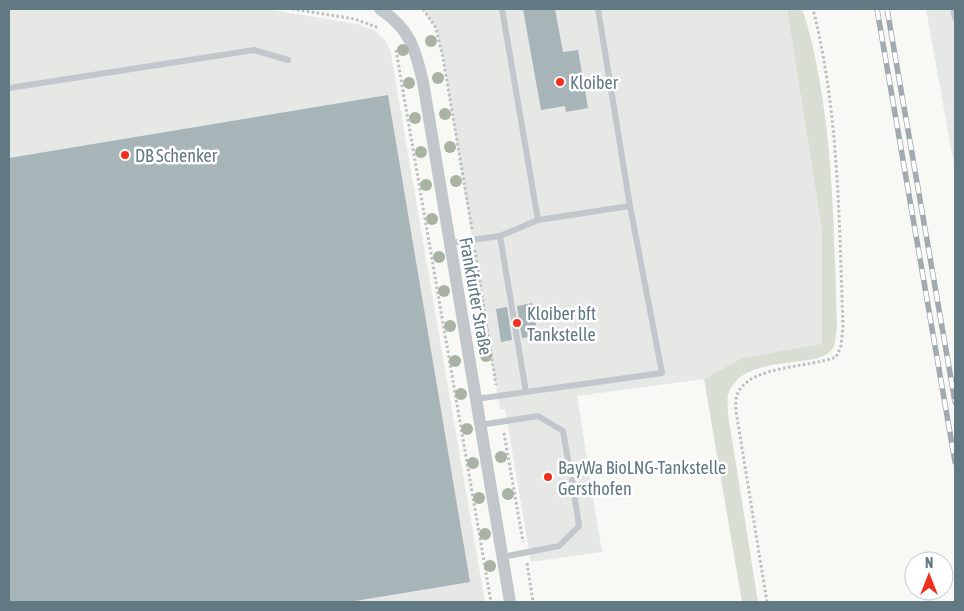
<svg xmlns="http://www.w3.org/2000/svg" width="964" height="611" font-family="'Asap Condensed',sans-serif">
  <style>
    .built { fill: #e6e8e6 }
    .green { fill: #d9ded4 }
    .building { fill: #a7b4b8 }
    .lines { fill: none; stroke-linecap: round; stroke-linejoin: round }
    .path { stroke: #bbc0c2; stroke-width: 3; stroke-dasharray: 2.5 2.5; stroke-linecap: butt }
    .lane { stroke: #c1c7ca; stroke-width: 6 }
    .street { stroke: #c1c7ca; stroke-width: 12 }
    .rail-casing { stroke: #a0aaaf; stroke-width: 5.5 }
    .rail { stroke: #fff; stroke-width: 4; stroke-dasharray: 11; stroke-linecap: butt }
    .tree { fill: #a9b3a3 }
    .poi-dot { fill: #f22f1c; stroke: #fff; stroke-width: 2 }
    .labels { text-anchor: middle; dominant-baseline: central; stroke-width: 5; stroke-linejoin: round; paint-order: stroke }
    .poi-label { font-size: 18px; fill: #617983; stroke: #fff; text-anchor: start }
    .street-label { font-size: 18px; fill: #617983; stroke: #fff }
  </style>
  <rect width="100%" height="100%" fill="#f8f8f5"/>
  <!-- built -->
  <g class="built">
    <polygon points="9,9 266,9 358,24 374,30 385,40 390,49 485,602 9,602"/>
    <polygon points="423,9 787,9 822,231 822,345 742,358 704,379 577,396 602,552 531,562 505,409 500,409 443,58 436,28"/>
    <polygon points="926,9 955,9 955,170"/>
  </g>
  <!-- green -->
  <path class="green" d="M 787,9 L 802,9 C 811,34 815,56 820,83 C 834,163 834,245 837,326 C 836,332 836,340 834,346 C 824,373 743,349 728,395 C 727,400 728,408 728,414 L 758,602 L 742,602 L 704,379 L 742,358 L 822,344 L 822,231 Z"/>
  <!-- building -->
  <g class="building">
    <polygon points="523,9 555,9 563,52 578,50 588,108 566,112 565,106 541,110"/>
    <polygon points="388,95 470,582 349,602 9,602 9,158"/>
    <polygon points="532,303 538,336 522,338 517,306"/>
    <polygon points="507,307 512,340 501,342 496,309"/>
  </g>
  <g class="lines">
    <!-- path -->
    <g class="path">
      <polyline points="292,9 355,19 379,28"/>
      <polyline points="423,9 436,28 443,58 472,229"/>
      <polyline points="396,50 491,602"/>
      <polyline points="475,250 496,385"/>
      <polyline points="504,433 523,542"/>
      <polyline points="527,563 533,602"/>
      <path d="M 767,602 L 736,411 C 736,407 735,400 737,395 C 748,365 809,368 836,357 L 841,346 L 843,326 C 839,220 839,112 813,9"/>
    </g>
    <!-- lane -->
    <g class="lane">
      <polyline points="502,9 538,220"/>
      <polyline points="953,9 955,18"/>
      <polyline points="9,88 254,50 288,60"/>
      <polyline points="500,236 526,392"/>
      <polyline points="449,243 500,236 538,220 630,206"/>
      <polyline points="476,399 662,373 630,206 598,9"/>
      <polyline points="480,425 538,416 563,431 568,460"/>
      <polyline points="502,557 559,546 579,526 572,480"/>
    </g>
    <!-- street -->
    <path class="street" d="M 380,9 C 410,29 415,48 423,82 L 510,602"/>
    <!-- rail casing -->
    <g class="rail-casing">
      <g id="rail">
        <polyline points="877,9 955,462"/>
        <polyline points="887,9 955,402"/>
      </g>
    </g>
    <!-- rail -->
    <use href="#rail" class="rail"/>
  </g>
  <!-- trees -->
  <g class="tree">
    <circle cx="431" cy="41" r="6"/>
    <circle cx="403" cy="50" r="6"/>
    <circle cx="438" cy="78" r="6"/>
    <circle cx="409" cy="83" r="6"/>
    <circle cx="445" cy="114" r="6"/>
    <circle cx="415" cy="118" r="6"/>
    <circle cx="450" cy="147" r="6"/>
    <circle cx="421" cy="152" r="6"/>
    <circle cx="456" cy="181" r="6"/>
    <circle cx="426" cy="185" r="6"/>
    <circle cx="432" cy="219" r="6"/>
    <circle cx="439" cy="257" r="6"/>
    <circle cx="473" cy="286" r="6"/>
    <circle cx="444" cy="291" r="6"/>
    <circle cx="479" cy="321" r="6"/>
    <circle cx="450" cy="326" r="6"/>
    <circle cx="486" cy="356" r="6"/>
    <circle cx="455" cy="361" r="6"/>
    <circle cx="461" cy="394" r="6"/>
    <circle cx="467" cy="429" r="6"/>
    <circle cx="501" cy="457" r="6"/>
    <circle cx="473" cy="463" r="6"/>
    <circle cx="508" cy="494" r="6"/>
    <circle cx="479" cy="498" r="6"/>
    <circle cx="485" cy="534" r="6"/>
    <circle cx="490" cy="566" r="6"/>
  </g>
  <!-- markers -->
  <g class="poi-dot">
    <circle cx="560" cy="82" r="5"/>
    <circle cx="125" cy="155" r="5"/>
    <circle cx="517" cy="323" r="5"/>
    <circle cx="548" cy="477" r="5"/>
  </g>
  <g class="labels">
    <!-- poi labels -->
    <g class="poi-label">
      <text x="570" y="82">Kloiber</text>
      <text x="135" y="155">DB Schenker</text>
      <text x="527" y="313">Kloiber bft<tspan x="527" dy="21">Tankstelle</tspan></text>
      <text x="558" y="467">BayWa BioLNG-Tankstelle<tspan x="558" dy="21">Gersthofen</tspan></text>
    </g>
    <!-- street labels -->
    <g class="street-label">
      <text transform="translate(476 296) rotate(80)">Frankfurter Straße</text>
    </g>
  </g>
  <!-- border -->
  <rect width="964" height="611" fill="none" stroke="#617983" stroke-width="20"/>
  <!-- north arrow -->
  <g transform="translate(929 576)"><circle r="24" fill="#ffffff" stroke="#c0c9cd"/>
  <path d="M0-4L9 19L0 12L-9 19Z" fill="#f22f1c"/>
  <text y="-8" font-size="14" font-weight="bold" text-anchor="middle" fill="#617983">N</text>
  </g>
</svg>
